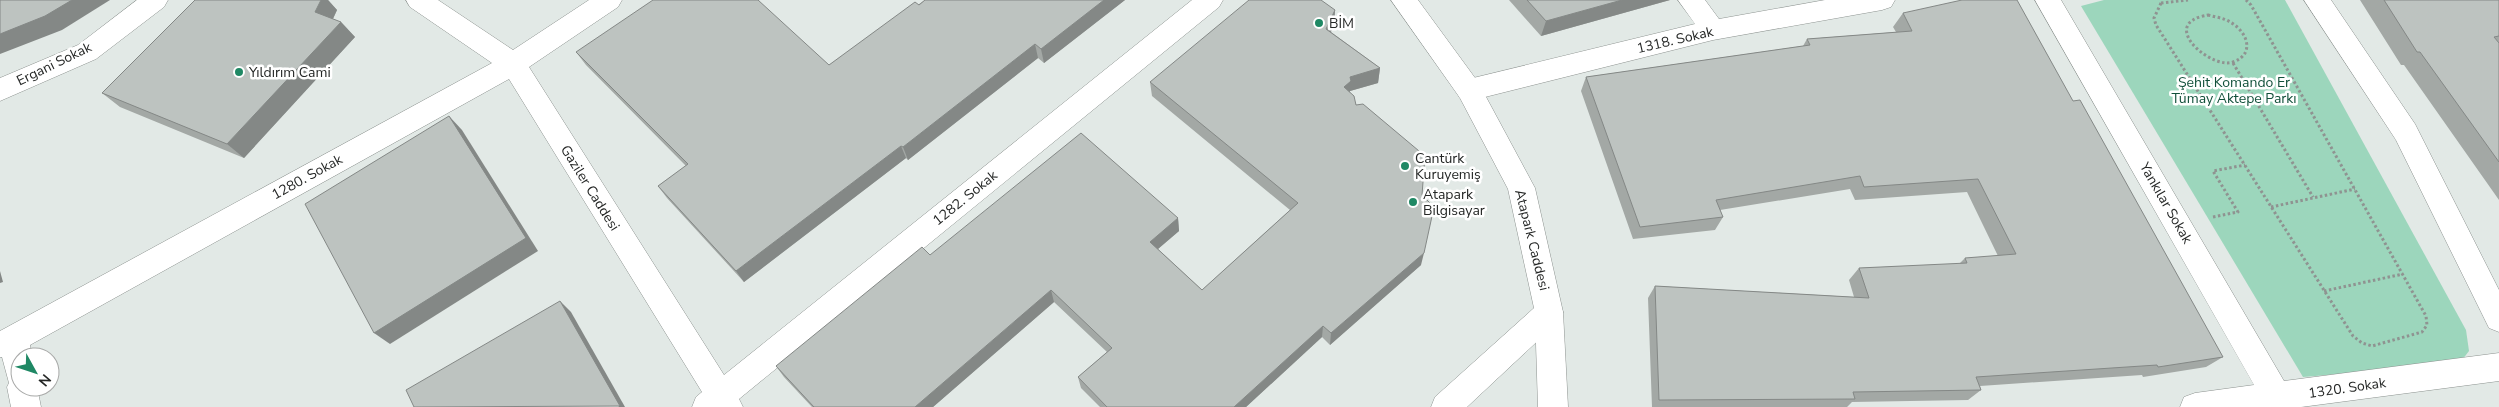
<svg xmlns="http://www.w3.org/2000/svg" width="2499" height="407" font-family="'Nunito Sans',sans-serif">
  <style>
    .green { fill: #9cd6bc }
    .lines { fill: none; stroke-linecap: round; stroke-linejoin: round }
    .minor-casing { stroke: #8c928f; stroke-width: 1 }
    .tertiary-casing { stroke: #8c928f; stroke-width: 1 }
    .path { stroke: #8f9391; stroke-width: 3; stroke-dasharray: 2.5 2.5; stroke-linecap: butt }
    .minor { fill: #fff; fill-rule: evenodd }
    .tertiary { fill: #fff; fill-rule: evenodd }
    .wall { fill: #a3a8a5 }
    .shaded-wall { fill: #848886 }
    .building { fill: #bdc3c0; stroke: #848886 }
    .poi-dot { fill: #1f8864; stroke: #fff; stroke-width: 2 }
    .labels { text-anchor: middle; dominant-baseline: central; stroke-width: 5; stroke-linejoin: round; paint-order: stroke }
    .poi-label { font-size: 14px; fill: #252726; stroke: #fff; text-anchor: start }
    .street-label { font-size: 14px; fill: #252726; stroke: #fff }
    .park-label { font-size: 14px; fill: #11503a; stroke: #fff }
  </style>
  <rect width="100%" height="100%" fill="#e2e9e6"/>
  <!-- green -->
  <polygon class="green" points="2104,0 2285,0 2466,330 2469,351 2459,364 2303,377 2081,6"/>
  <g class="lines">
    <!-- minor casing -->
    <g class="minor-casing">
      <g id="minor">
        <polygon points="137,0 168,0 164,7 96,59 0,101 0,78 78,45"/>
        <polygon points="406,0 438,0 513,50 589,0 622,0 618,7 529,67 724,375 1192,0 1223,0 1219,7 739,399 743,407 692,407 696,397 702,392 509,79 30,345 32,357 20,357 20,387 37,387 41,407 11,407 7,387 9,383 2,357 0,357 0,331 492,63 410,7"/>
        <polygon points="1678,0 1705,0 1719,19 1825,0 1895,0 1891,7 1882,10 1713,40 1469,101 1460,98 1456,90 1460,82 1469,79 1695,24"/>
        <polygon points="2035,0 2061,0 2284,381 2499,353 2499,381 2301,407 2180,407 2184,397 2195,393 2254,385"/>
        <polygon points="2304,0 2331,0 2415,124 2499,290 2499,332 2489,328 2396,140"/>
        <polygon points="1549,299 1559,303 1563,312 1568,407 1538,407 1535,312 1539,303"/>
      </g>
    </g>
    <!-- tertiary casing -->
    <g class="tertiary-casing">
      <polygon id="tertiary" points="1391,0 1418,0 1478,82 1535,188 1563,312 1559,321 1467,407 1431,407 1435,397 1534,308 1508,189 1460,98"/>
    </g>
    <!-- path -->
    <g class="path">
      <polyline points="2161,3 2154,18 2156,25 2353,336 2362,343 2372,346 2422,332 2427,325 2426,316 2251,5 2246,0"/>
      <polyline points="2161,3 2188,0"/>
      <path d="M 2208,15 C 2215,17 2224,18 2230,22 C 2247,31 2256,54 2233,62 C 2214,69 2170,34 2193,20 C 2197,17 2204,16 2208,15 Z"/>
      <polyline points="2233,63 2313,197"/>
      <polyline points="2271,207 2355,189"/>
      <polyline points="2213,217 2238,212 2213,171 2245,165"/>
      <polyline points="2324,291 2403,274"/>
    </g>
    <!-- minor -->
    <use href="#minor" class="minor"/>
    <!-- tertiary -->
    <use href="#tertiary" class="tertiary"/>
  </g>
  <!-- wall -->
  <g class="wall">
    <polygon points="321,0 328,0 337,10 333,19 341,22 355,37 244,158 120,107 102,93"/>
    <polygon points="925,0 1125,0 1044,63 1038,58 908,160 906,158 744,282 667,198 658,186 686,166 586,65 576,52 829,65"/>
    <polygon points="1509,0 1670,0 1541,36"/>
    <polygon points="2360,0 2499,0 2499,200 2404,65 2401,65"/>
    <polygon points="1335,10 1334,25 1331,32 1380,68 1378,83 1350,91 1350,92 1356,105 1422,195 1421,265 1330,345 1322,337 1246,407 1100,407 1081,388 1078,377 1107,352 1054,302 933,407 812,407 784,377 776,366 930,255 1178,218 1179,231 1158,249 1202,290 1290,210 1152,96 1150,82"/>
    <polygon points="1903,13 2073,101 2223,357 2206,367 2143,377 2142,375 1980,386 1981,390 1968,400 1852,402 1847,407 1652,407 1648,298 1655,286 1854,297 1849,280 1859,268 1959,264 1965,258 1998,256 1967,192 1855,200 1850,189 1720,210 1723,217 1715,230 1633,239 1581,91 1586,77 1803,46 1807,39 1896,32 1893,27"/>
  </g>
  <!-- shaded-wall -->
  <g class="shaded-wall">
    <polygon points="72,0 110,0 62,30 0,54 0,34"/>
    <polygon points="321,0 328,0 337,10 329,27 315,12"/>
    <polygon points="1104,0 1125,0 1044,63 1041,49"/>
    <polygon points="1622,0 1670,0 1541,36 1546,21"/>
    <polygon points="1335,10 1334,25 1325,43 1326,29"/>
    <polygon points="341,22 355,37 244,158 227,144"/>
    <polygon points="1035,44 1038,58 908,160 903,147"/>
    <polygon points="1380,68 1378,83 1350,91 1350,95 1344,87 1350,77"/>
    <polygon points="449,116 462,130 538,251 390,344 374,333"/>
    <polygon points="901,146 906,158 744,282 736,271"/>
    <polygon points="1178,218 1179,231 1152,254 1150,242"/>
    <polygon points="1424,253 1421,265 1330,345 1331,333"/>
    <polygon points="0,271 3,282 0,283"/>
    <polygon points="1051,290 1054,302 933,407 915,407"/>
    <polygon points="560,301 571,312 625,407 619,407"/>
    <polygon points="1323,326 1322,337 1246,407 1234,407"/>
  </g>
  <!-- building -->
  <g class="building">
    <polygon points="0,0 72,0 45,16 0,34"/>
    <polygon points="195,0 321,0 315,12 341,22 227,144 102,93"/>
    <polygon points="653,0 758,0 829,65 915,2 919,5 925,0 1104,0 1041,49 1035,44 903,147 901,146 736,271 658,186 688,164 576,52"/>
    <polygon points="1249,0 1321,0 1335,10 1326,29 1380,68 1350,77 1351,81 1344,87 1354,96 1356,105 1363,104 1425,156 1422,195 1434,207 1424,253 1331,333 1323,326 1234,407 1107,407 1078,377 1112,348 1051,290 915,407 814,407 776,366 922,247 930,255 1081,133 1178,218 1150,242 1202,290 1298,203 1150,82"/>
    <polygon points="1527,0 1622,0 1546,21"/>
    <polygon points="1962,0 2017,0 2073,101 2080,100 2223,357 2158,367 2157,365 1976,377 1981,390 1853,392 1855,399 1659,400 1655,286 1869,298 1859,268 1967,263 1965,258 2016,254 1978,179 1864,187 1860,176 1716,200 1723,217 1640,227 1586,77 1810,45 1807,39 1912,31 1903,13"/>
    <polygon points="2384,0 2499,0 2499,36 2494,37 2499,43 2499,162 2420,52 2417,52"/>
    <polygon points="449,116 526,238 374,333 305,204"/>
    <polygon points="560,301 620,406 414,407 406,390"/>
  </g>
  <!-- markers -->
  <g class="poi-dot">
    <circle cx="1319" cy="23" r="5"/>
    <circle cx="239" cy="72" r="5"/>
    <circle cx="1405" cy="166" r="5"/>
    <circle cx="1413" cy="202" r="5"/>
  </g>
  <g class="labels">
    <!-- poi labels -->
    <g class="poi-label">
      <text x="1329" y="23">BİM</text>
      <text x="249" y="72">Yıldırım Cami</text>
      <text x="1415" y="158">Cantürk<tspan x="1415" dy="16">Kuruyemiş</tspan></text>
      <text x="1423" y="194">Atapark<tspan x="1423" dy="16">Bilgisayar</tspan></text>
    </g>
    <!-- street labels -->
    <g class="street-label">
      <text transform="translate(1675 40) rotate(-13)">1318. Sokak</text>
      <text transform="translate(54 64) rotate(-26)">Ergani Sokak</text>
      <text transform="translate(307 177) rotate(-29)">1280. Sokak</text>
      <text transform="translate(590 188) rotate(58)">Gaziler Caddesi</text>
      <text transform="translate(965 198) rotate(-39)">1282. Sokak</text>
      <text transform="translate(2166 203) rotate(60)">Yankılar Sokak</text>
      <text transform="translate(1532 240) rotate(76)">Atapark Caddesi</text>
      <text transform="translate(2347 388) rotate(-8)">1320. Sokak</text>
    </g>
    <!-- park labels -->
    <g class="park-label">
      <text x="2234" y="82">Şehit Komando Er<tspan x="2234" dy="16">Tümay Aktepe Parkı</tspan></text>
    </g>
  </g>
  <!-- north arrow -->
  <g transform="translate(35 372) rotate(130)"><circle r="24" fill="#ffffff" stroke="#a8a9a8"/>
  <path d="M0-4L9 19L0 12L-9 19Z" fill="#1f8864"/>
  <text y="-8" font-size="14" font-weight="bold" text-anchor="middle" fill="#252726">N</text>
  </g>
</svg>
